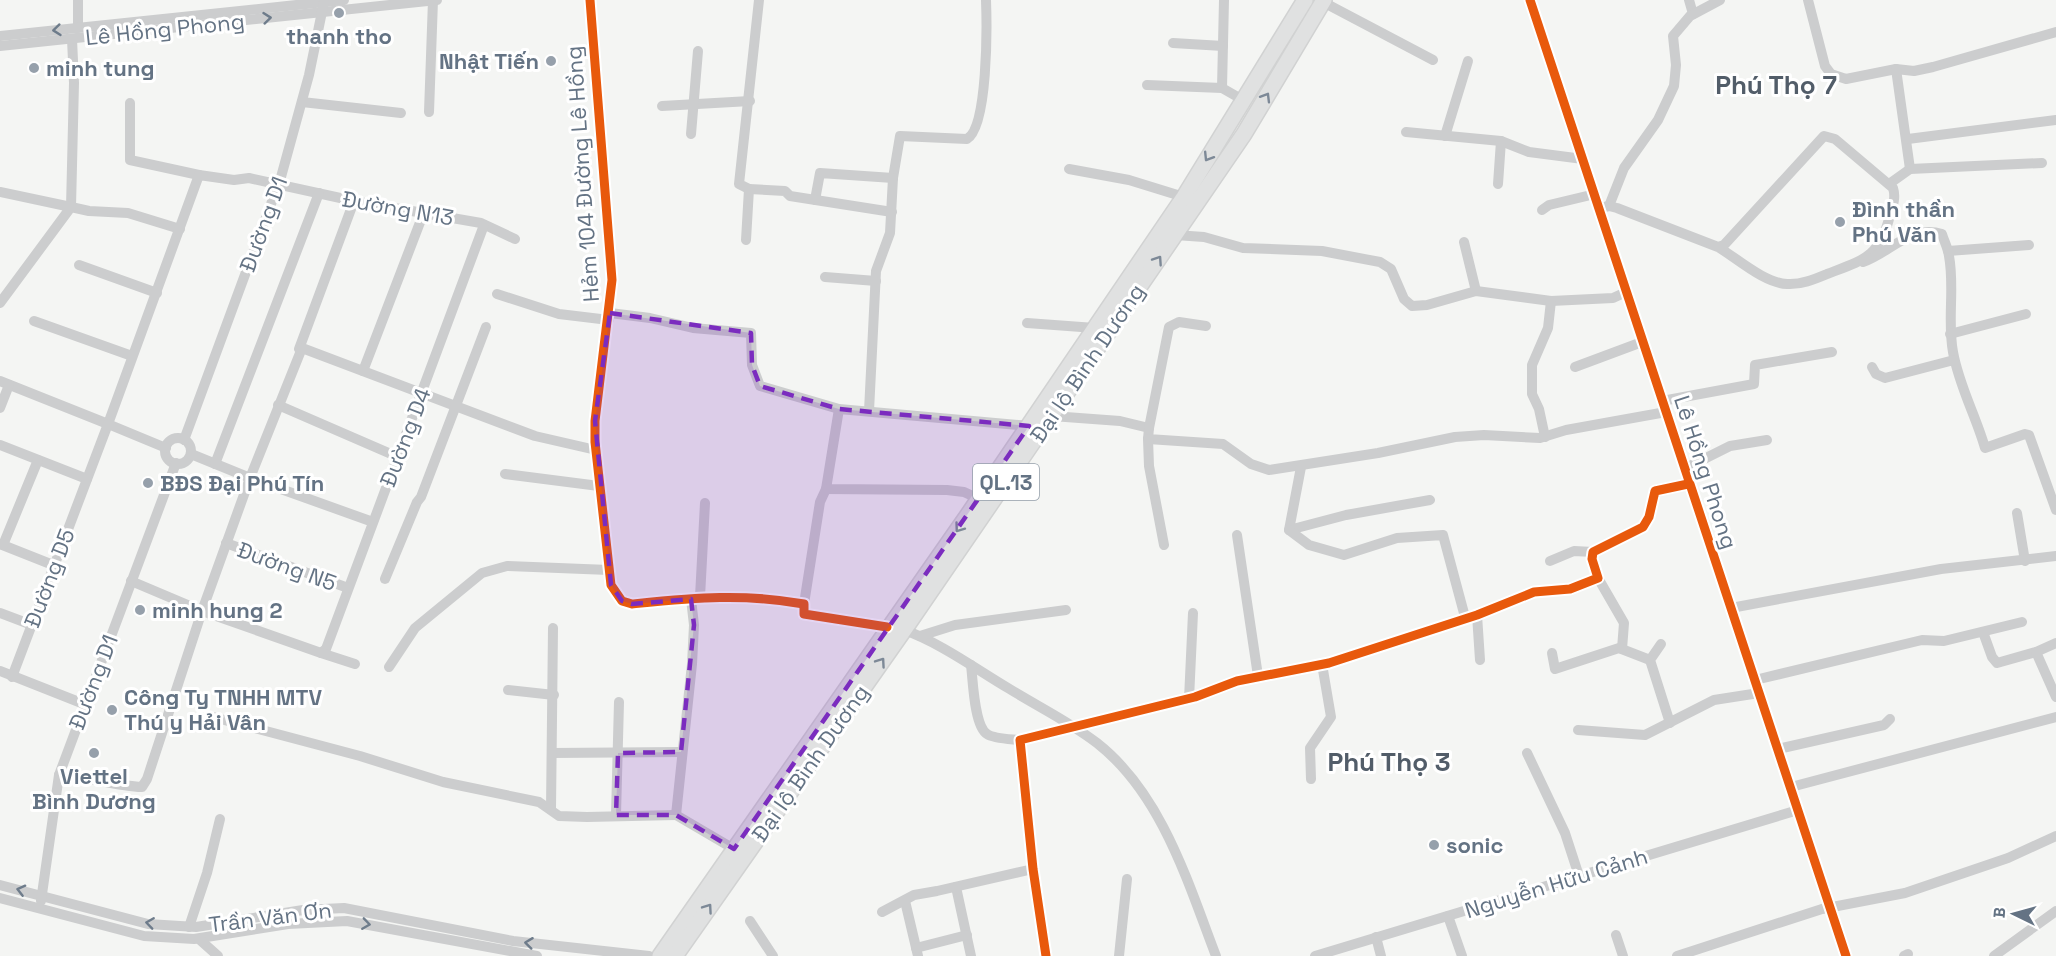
<svg xmlns="http://www.w3.org/2000/svg" width="2056" height="956" font-family="'Space Grotesk',sans-serif">
  <style>
    .lines { fill: none; stroke-linecap: round; stroke-linejoin: round }
    .highway-casing { stroke: #d1d2d2; stroke-width: 18 }
    .minor { stroke: #cccdce; stroke-width: 10 }
    .highway { stroke: #e0e1e1; stroke-width: 15 }
    .cycleway-casing { stroke: #fff; stroke-width: 13 }
    .cycleway { stroke: #e8590c; stroke-width: 9 }
    .oneway { stroke: #6e7c8b }
    .oneway2 { stroke: #7d8997 }
    .marked { fill: #7b2cbf; fill-opacity: 0.2; stroke: #7b2cbf; stroke-width: 4.5; stroke-dasharray: 12 8; stroke-linejoin: round }
    .poi-dot { fill: #96a0ab; stroke: #fff; stroke-width: 2 }
    .labels { text-anchor: middle; dominant-baseline: central; stroke-width: 6; stroke-linejoin: round; paint-order: stroke }
    .shield { fill: #fff; stroke: #929da9; stroke-width: 1.5 }
    .shield-label { font-size: 21px; font-weight: bold; fill: #647384 }
    .street-label { font-size: 22px; fill: #647384; stroke: #fff }
    .poi-label { font-size: 22px; font-weight: bold; fill: #647384; stroke: #fff; text-anchor: start }
    .quarter-label { font-size: 26px; font-weight: bold; fill: #525d69; stroke: #fff }
  </style>
  <rect width="100%" height="100%" fill="#f4f5f3"/>
  <g class="lines">
    <!-- highway casing -->
    <g class="highway-casing">
      <g id="highway">
        <polyline points="660,956 968,515 1184,197 1305,0"/>
        <polyline points="675,956 904,630 1244,134 1324,0"/>
      </g>
    </g>
    <!-- minor -->
    <g class="minor">
      <path d="M 590,0 L 612,280 L 595,421 L 595,442 L 611,585 L 622,601 L 632,604 C 694,598 742,593 804,604 L 804,614 L 887,627"/>
      <polyline points="1224,0 1222,88 1243,100"/>
      <polyline points="1530,0 1846,956"/>
      <polyline points="1689,0 1693,14"/>
      <polyline points="1808,0 1825,66 1831,74 1846,79 1896,69 1914,71 1933,67 2056,32"/>
      <polyline points="1323,2 1433,60"/>
      <polyline points="78,28 78,0"/>
      <polyline points="0,36 344,0"/>
      <polyline points="72,39 74,83 71,207 89,211 128,213 180,229"/>
      <polyline points="1173,43 1223,46"/>
      <polyline points="0,46 437,0"/>
      <polyline points="1896,69 1910,169"/>
      <polyline points="1147,85 1222,88"/>
      <polyline points="302,102 401,113"/>
      <polyline points="130,103 130,160 199,175"/>
      <polyline points="662,106 750,101"/>
      <polyline points="429,112 433,0"/>
      <polyline points="1406,132 1501,141 1529,152 1583,159"/>
      <polyline points="691,134 698,51"/>
      <polyline points="1445,136 1468,61"/>
      <polyline points="1908,139 2056,120"/>
      <polyline points="1069,169 1129,180 1184,197"/>
      <polyline points="1498,184 1501,141"/>
      <polyline points="1889,184 1910,169 2042,163"/>
      <polyline points="749,189 739,184 759,0"/>
      <polyline points="0,192 71,207 0,303"/>
      <path d="M 815,200 L 820,173 L 893,178 L 900,136 L 967,139 C 988,127 987,26 986,0"/>
      <polyline points="1609,206 1624,168 1658,120 1674,86 1676,65 1673,36 1690,16 1720,0"/>
      <path d="M 1600,208 L 1609,206 L 1617,208 L 1718,247 L 1724,245 L 1824,136 L 1835,139 L 1893,188 C 1896,197 1893,206 1890,215 C 1880,257 1864,260 1827,274 C 1815,279 1801,285 1787,284 C 1764,283 1738,259 1718,247"/>
      <polyline points="1542,210 1549,205 1595,194"/>
      <polyline points="1175,235 1204,237 1243,248 1322,251 1380,262 1391,269 1404,299 1412,306 1427,305 1476,291 1551,301 1613,298 1626,292"/>
      <polyline points="746,240 749,189 785,191 790,196 892,212"/>
      <polyline points="1464,242 1476,291"/>
      <polyline points="1948,251 2029,245"/>
      <path d="M 1863,262 C 1890,253 1910,224 1942,234 C 1944,241 1948,248 1949,256 C 1955,288 1947,320 1953,352 C 1959,386 1976,416 1985,448 L 2025,434 L 2029,435 L 2056,510"/>
      <polyline points="79,265 157,293"/>
      <polyline points="825,277 876,281"/>
      <polyline points="497,294 559,314 609,320"/>
      <polyline points="610,313 650,318 693,328 751,333 752,365 760,386 839,409 1029,426"/>
      <polyline points="34,321 132,356"/>
      <polyline points="1027,323 1095,328"/>
      <polyline points="1950,334 2026,314"/>
      <polyline points="299,349 354,201"/>
      <polyline points="1575,367 1642,342"/>
      <polyline points="1872,367 1876,374 1885,378 1954,360"/>
      <polyline points="363,371 424,212"/>
      <polyline points="0,381 108,424 199,175 234,180 249,178 354,201 481,223 515,239"/>
      <polyline points="1662,401 1754,384 1755,365 1832,352"/>
      <polyline points="278,405 398,457"/>
      <polyline points="0,408 9,385"/>
      <polyline points="839,409 826,489 947,490 964,492 979,499"/>
      <polyline points="869,411 876,271 890,233 893,178"/>
      <polyline points="1052,416 1120,421 1149,428 1148,439 1223,444 1251,464 1269,470 1378,453 1455,437 1484,435 1540,438 1566,430 1666,412"/>
      <polyline points="1149,428 1169,327 1179,322 1206,326"/>
      <polyline points="1545,437 1539,409 1532,394 1532,365 1548,328 1551,301"/>
      <circle cx="178" cy="451" r="13"/>
      <polyline points="1148,439 1149,466 1164,545"/>
      <polyline points="184,440 281,177 309,75 324,2"/>
      <polyline points="0,445 87,479"/>
      <polyline points="191,454 250,478 302,348 535,436 596,450"/>
      <polyline points="215,464 319,193"/>
      <polyline points="1301,467 1289,530 1346,515 1430,500"/>
      <polyline points="1684,469 1730,446 1767,440"/>
      <polyline points="505,474 599,486"/>
      <polyline points="2017,513 2025,561"/>
      <polyline points="373,522 250,478 202,611 321,653 326,649 484,225"/>
      <polyline points="1289,530 1309,545 1344,555 1397,538 1443,535 1465,617"/>
      <polyline points="1237,535 1258,676"/>
      <polyline points="226,543 348,588"/>
      <polyline points="0,544 53,565"/>
      <polyline points="3,545 38,460"/>
      <polyline points="1550,561 1574,551 1593,552"/>
      <polyline points="1598,578 1624,623 1622,649"/>
      <polyline points="385,579 417,502 421,497 486,327"/>
      <polyline points="700,597 705,503"/>
      <polyline points="691,599 694,625 692,664 676,815 734,849"/>
      <polyline points="804,604 820,502 826,489"/>
      <polyline points="1731,608 1941,569 2056,556"/>
      <polyline points="0,613 32,625"/>
      <polyline points="1477,615 1480,660"/>
      <path d="M 904,630 C 939,642 976,669 1008,688 C 1037,706 1070,722 1097,743 C 1162,794 1188,883 1216,956"/>
      <polyline points="1983,632 1992,657 1997,663 2036,652"/>
      <polyline points="920,636 955,625 1066,610"/>
      <polyline points="2056,643 2036,652 2056,697"/>
      <polyline points="1661,644 1650,660 1670,723"/>
      <polyline points="321,653 355,664"/>
      <polyline points="1552,653 1555,669 1619,648 1650,660"/>
      <path d="M 971,665 C 973,680 974,726 987,734 C 994,739 1011,739 1020,740"/>
      <polyline points="389,667 415,628 482,573 507,566 609,570"/>
      <polyline points="0,671 84,704"/>
      <polyline points="12,677 108,424 166,448"/>
      <polyline points="1755,680 1922,640 1944,641 2022,622"/>
      <polyline points="508,690 554,695"/>
      <polyline points="1189,699 1193,613"/>
      <polyline points="213,717 360,756 443,782 539,802 559,816 587,817 676,815"/>
      <polyline points="1578,730 1645,735 1714,700 1759,693"/>
      <polyline points="1778,749 1884,725 1890,719"/>
      <polyline points="552,753 681,752"/>
      <polyline points="1527,753 1565,833 1579,876"/>
      <path d="M 59,775 C 87,776 114,786 142,787 L 147,779 L 202,611 L 131,581"/>
      <polyline points="1311,779 1310,748 1331,717 1322,664"/>
      <polyline points="1791,787 2056,717"/>
      <polyline points="551,809 553,628"/>
      <polyline points="616,815 619,702"/>
      <polyline points="0,885 148,924 196,927 303,910 344,908 513,941 649,956"/>
      <polyline points="956,887 971,956"/>
      <polyline points="0,898 144,936 194,939 288,924 347,921 537,956"/>
      <polyline points="41,901 59,775 176,463"/>
      <polyline points="905,901 918,956"/>
      <polyline points="882,912 914,895 937,891 1033,869"/>
      <polyline points="1448,916 1462,956"/>
      <polyline points="750,921 773,956"/>
      <polyline points="189,927 207,873 220,819"/>
      <polyline points="1616,935 1623,956"/>
      <polyline points="1376,937 1381,956"/>
      <polyline points="199,939 218,956"/>
      <polyline points="916,948 967,935"/>
      <polyline points="1046,956 1033,869 1020,740 1195,697 1237,681 1329,663 1477,615 1534,592 1570,589 1598,578 1592,559 1593,552 1643,527 1649,517 1655,491 1688,484"/>
      <polyline points="1119,956 1127,879"/>
      <polyline points="1315,956 1798,810"/>
      <polyline points="1677,956 1822,909 1905,893 2008,858 2056,836"/>
      <polyline points="1904,956 1908,954"/>
      <polyline points="1994,956 2056,911"/>
    </g>
    <!-- highway -->
    <use href="#highway" class="highway"/>
    <!-- cycleway casing -->
    <g class="cycleway-casing">
      <g id="cycleway">
        <path d="M 590,0 L 612,280 L 595,421 L 595,442 L 611,585 L 622,601 L 632,604 C 694,598 742,593 804,604 L 804,614 L 887,627"/>
        <polyline points="1530,0 1846,956"/>
        <polyline points="1046,956 1033,869 1020,740 1195,697 1237,681 1329,663 1477,615 1534,592 1570,589 1598,578 1592,559 1593,552 1643,527 1649,517 1655,491 1688,484"/>
      </g>
    </g>
    <!-- cycleway -->
    <use href="#cycleway" class="cycleway"/>
  </g>
  <!-- one-way arrows -->
  <defs><path id="oneway-chevron" d="M-2-3.5L2.5 0L-2 3.5" fill="none" stroke-width="1.6" stroke-linecap="round" stroke-linejoin="round" transform="scale(1.5)"/></defs>
  <g class="oneway">
    <use href="#oneway-chevron" transform="translate(267 18) rotate(-6)"/>
    <use href="#oneway-chevron" transform="translate(57 30) rotate(174)"/>
    <use href="#oneway-chevron" transform="translate(21 890) rotate(-166)"/>
    <use href="#oneway-chevron" transform="translate(150 923) rotate(-172)"/>
    <use href="#oneway-chevron" transform="translate(366 924) rotate(8)"/>
    <use href="#oneway-chevron" transform="translate(529 943) rotate(-173)"/>
  </g>
  <g class="oneway2">
    <use href="#oneway-chevron" transform="translate(1266 97) rotate(-59)"/>
    <use href="#oneway-chevron" transform="translate(1208 157) rotate(122)"/>
    <use href="#oneway-chevron" transform="translate(1158 260) rotate(-56)"/>
    <use href="#oneway-chevron" transform="translate(959 528) rotate(126)"/>
    <use href="#oneway-chevron" transform="translate(881 662) rotate(-55)"/>
    <use href="#oneway-chevron" transform="translate(708 908) rotate(-55)"/>
  </g>
  <!-- marked area -->
  <path class="marked" d="M 610,313 L 751,333 L 752,365 L 760,386 L 839,409 L 1029,426 L 734,849 L 676,815 L 616,815 L 618,753 L 681,752 L 694,625 L 691,599 L 632,604 L 622,601 L 611,585 L 595,421 Z"/>
  <!-- markers -->
  <g class="poi-dot">
    <circle cx="339" cy="13" r="6"/>
    <circle cx="551" cy="61" r="6"/>
    <circle cx="34" cy="68" r="6"/>
    <circle cx="1840" cy="222" r="6"/>
    <circle cx="148" cy="483" r="6"/>
    <circle cx="140" cy="610" r="6"/>
    <circle cx="112" cy="710" r="6"/>
    <circle cx="94" cy="753" r="6"/>
    <circle cx="1434" cy="845" r="6"/>
  </g>
  <g class="labels">
    <!-- shield labels -->
    <rect class="shield" x="973" y="464" width="66" height="36" rx="4.5"/>
    <g class="shield-label">
      <text x="1006" y="482">QL.13</text>
    </g>
    <!-- street labels -->
    <g class="street-label">
      <text transform="translate(165 29) rotate(-6)">Lê Hồng Phong</text>
      <text transform="translate(582 174) rotate(-94)">Hẻm 104 Đường Lê Hồng</text>
      <text transform="translate(398 208) rotate(10)">Đường N13</text>
      <text transform="translate(263 224) rotate(-70)">Đường D1</text>
      <text transform="translate(1087 363) rotate(-56)">Đại lộ Bình Dương</text>
      <text transform="translate(405 437) rotate(-69)">Đường D4</text>
      <text transform="translate(1706 472) rotate(72)">Lê Hồng Phong</text>
      <text transform="translate(287 566) rotate(20)">Đường N5</text>
      <text transform="translate(49 578) rotate(-69)">Đường D5</text>
      <text transform="translate(93 682) rotate(-69)">Đường D1</text>
      <text transform="translate(810 763) rotate(-55)">Đại lộ Bình Dương</text>
      <text transform="translate(1556 883) rotate(-17)">Nguyễn Hữu Cảnh</text>
      <text transform="translate(270 917) rotate(-7)">Trần Văn Ơn</text>
    </g>
    <!-- poi labels -->
    <g class="poi-label">
      <text x="339" y="36" text-anchor="middle">thanh tho</text>
      <text x="539" y="61" text-anchor="end">Nhật Tiến</text>
      <text x="46" y="68">minh tung</text>
      <text x="1852" y="209">Đình thần<tspan x="1852" dy="25">Phú Văn</tspan></text>
      <text x="160" y="483">BĐS Đại Phú Tín</text>
      <text x="152" y="610">minh hung 2</text>
      <text x="124" y="697">Công Ty TNHH MTV<tspan x="124" dy="25">Thú y Hải Vân</tspan></text>
      <text x="94" y="776" text-anchor="middle">Viettel<tspan x="94" dy="25">Bình Dương</tspan></text>
      <text x="1446" y="845">sonic</text>
    </g>
    <!-- quarter labels -->
    <g class="quarter-label">
      <text x="1776" y="85">Phú Thọ 7</text>
      <text x="1389" y="762">Phú Thọ 3</text>
    </g>
  </g>
  <!-- north arrow -->
  <g transform="translate(2014 914) rotate(275)" stroke="#ffffff" stroke-width="4.5" paint-order="stroke">
  <path d="M0-4.5L10 22L0 15L-10 22Z" fill="#647384"/>
  <text y="-9" font-size="16" font-weight="bold" text-anchor="middle" fill="#647384">B</text>
  </g>
</svg>
